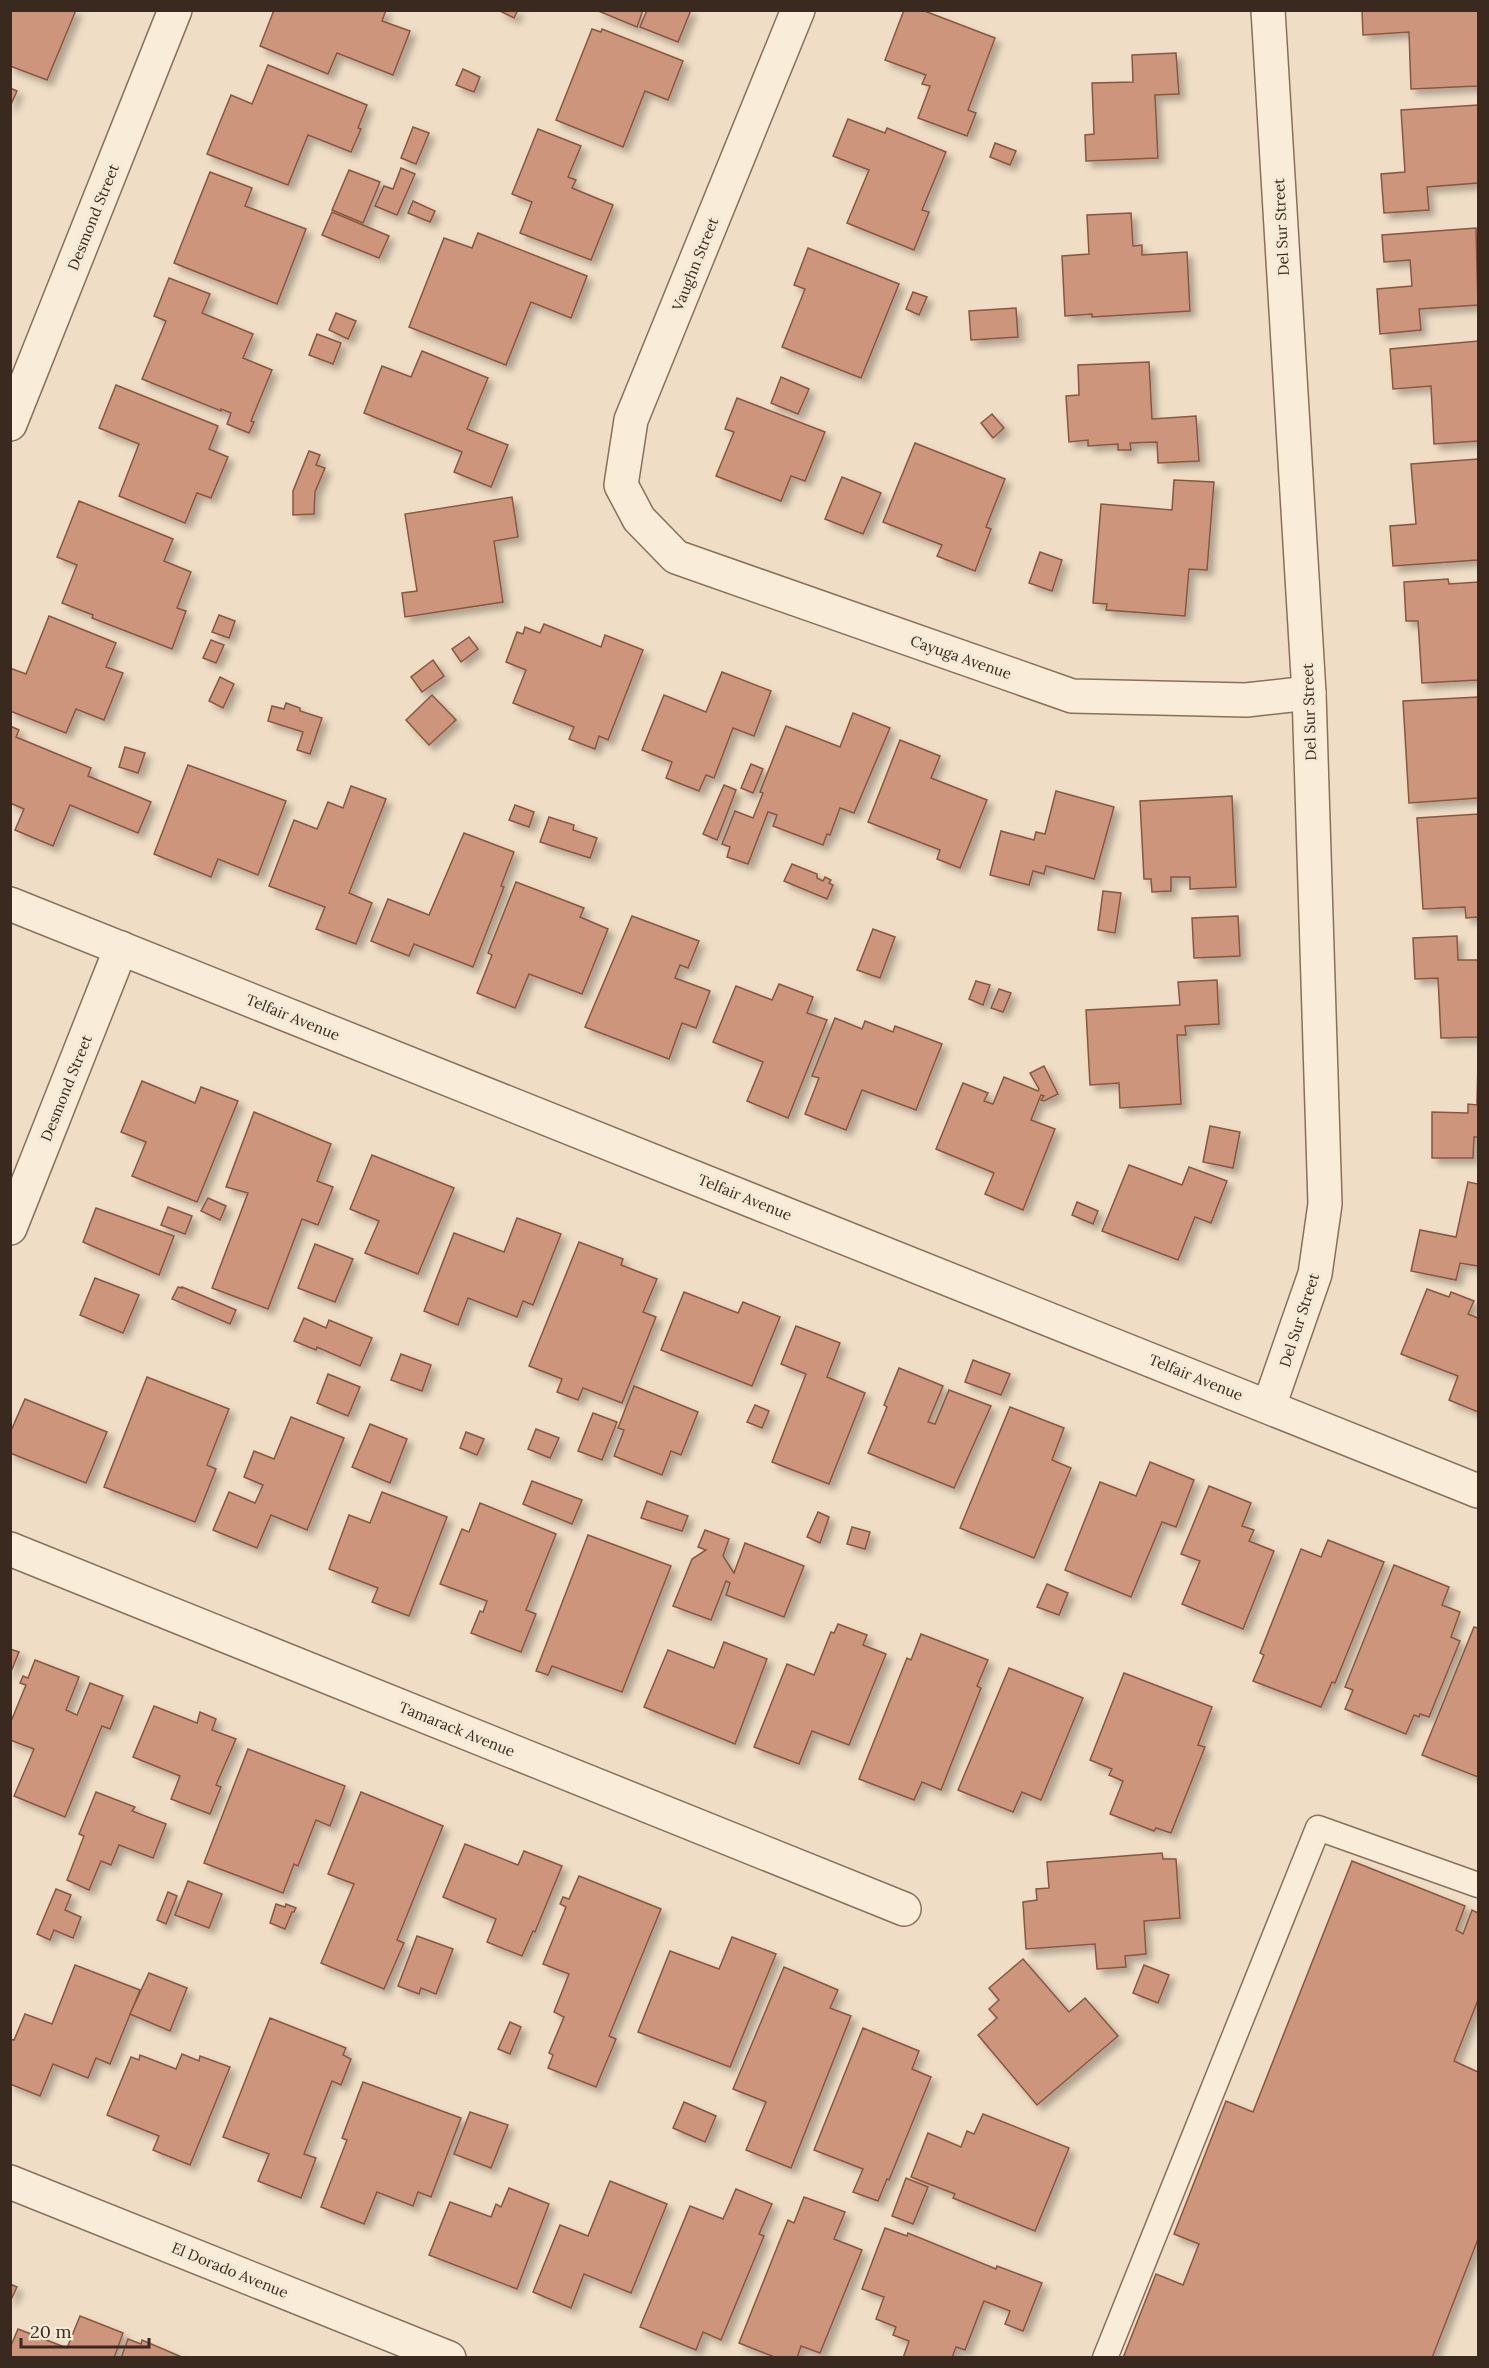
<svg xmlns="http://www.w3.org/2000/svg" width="1489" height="2368" font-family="Lora,serif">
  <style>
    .building { fill: #cd957b; stroke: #895640; stroke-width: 1.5; filter: url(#shadow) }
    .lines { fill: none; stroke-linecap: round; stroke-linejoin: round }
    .lane-casing { stroke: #8a6f5b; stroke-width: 27 }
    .street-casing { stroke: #8a6f5b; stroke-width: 36 }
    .lane { stroke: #f9ecd8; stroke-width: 24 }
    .street { stroke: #f9ecd8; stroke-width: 33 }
    .labels { text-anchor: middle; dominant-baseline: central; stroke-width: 6; stroke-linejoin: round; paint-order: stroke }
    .street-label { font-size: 15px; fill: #3a291f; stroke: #f6e9d5 }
  </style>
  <defs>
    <filter id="shadow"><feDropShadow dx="5.5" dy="5.5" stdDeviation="3" flood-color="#0004"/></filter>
  </defs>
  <rect width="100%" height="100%" fill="#efdec5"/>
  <!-- building -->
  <g class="building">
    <polygon points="10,10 76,10 47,80 10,66"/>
    <polygon points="274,10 386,10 382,21 410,31 393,75 337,53 328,74 260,46"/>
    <polygon points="498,10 518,10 514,18"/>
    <polygon points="596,10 643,10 637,27"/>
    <polygon points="647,10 691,10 678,42 640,27"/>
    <polygon points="904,10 922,10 995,38 968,110 976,113 967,136 918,118 930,86 922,84 926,75 885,60"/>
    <polygon points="1362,10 1478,10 1478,86 1411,89 1409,32 1363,35"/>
    <polygon points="592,29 601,32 602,29 683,61 668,100 645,91 623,147 556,120"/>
    <polygon points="1176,53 1179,94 1155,95 1158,158 1086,161 1085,135 1094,134 1092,83 1133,82 1132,55"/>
    <polygon points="268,65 367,105 358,128 361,129 351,152 308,135 288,185 207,154 231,95 252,104"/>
    <polygon points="463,69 480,77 474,92 456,85"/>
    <polygon points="10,88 17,91 10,107"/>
    <polygon points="1478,105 1478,183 1427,187 1429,210 1384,213 1381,174 1405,172 1401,110"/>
    <polygon points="848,119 885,133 887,128 946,152 922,210 929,212 914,250 847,223 869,170 833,156"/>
    <polygon points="413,127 429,133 416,164 401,158"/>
    <polygon points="538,129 581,146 568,177 576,180 572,188 613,205 591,260 520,233 532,202 512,194"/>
    <polygon points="995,143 1016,151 1010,165 990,157"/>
    <polygon points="401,168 415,174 397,215 375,206 384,186 393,189"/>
    <polygon points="349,170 380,182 363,223 332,210"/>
    <polygon points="210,172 252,188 245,206 306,229 277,304 174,263"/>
    <polygon points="413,201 435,211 430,222 408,213"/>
    <polygon points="332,212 389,236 379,258 322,235"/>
    <polygon points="1131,213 1133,246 1142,245 1142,255 1187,252 1190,311 1092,317 1092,314 1065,316 1062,256 1089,254 1087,215"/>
    <polygon points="1476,228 1478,305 1419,309 1421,330 1380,334 1377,289 1412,286 1410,260 1384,262 1382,235"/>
    <polygon points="478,233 587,276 571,318 531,302 506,365 409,327 444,238 472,248"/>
    <polygon points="808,248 899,284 861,378 782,347 805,289 794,285"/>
    <polygon points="169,278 210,294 202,313 253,334 243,358 272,370 251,421 254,422 249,433 227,424 231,413 221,409 221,411 142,379 166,321 154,316"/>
    <polygon points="913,292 927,297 919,315 906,309"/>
    <polygon points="1016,308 1018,337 971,340 969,311"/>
    <polygon points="336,313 356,321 348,339 329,330"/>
    <polygon points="317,334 341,343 333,364 309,355"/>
    <polygon points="1478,341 1478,441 1434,444 1431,386 1393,389 1390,349"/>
    <polygon points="422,351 488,378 467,429 508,445 491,487 454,472 462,452 364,413 382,366 411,377"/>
    <polygon points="1149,362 1152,419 1196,416 1199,461 1158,463 1157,442 1130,443 1131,450 1118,450 1118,444 1088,446 1088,440 1069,442 1066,396 1079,395 1078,365"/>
    <polygon points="781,377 809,389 798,414 771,403"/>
    <polygon points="116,385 218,426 209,449 228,457 211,498 197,493 185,523 119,496 139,444 99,428"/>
    <polygon points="737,398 825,432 805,481 791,476 781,501 716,476 734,432 725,429"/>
    <polygon points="992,414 1004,428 993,438 981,423"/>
    <polygon points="915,443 1005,479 986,527 991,529 975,571 937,556 942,545 883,522"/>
    <polygon points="309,451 320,455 316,465 325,468 315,492 314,514 293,515 293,491"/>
    <polygon points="1478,459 1478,560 1393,566 1390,526 1416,524 1411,464"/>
    <polygon points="842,477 881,493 863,534 825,519"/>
    <polygon points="1174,480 1214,482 1207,570 1189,569 1185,616 1106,610 1107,604 1093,603 1101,504 1172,510"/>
    <polygon points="512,497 518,537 494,541 503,602 405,617 402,593 417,591 405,514"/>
    <polygon points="79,501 173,539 164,561 191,572 177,608 186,611 172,649 92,618 93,615 62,603 77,565 57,557"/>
    <polygon points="1040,552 1062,560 1052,591 1029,583"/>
    <polygon points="1448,579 1449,584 1478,582 1478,680 1422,683 1418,621 1406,621 1404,582"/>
    <polygon points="219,615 235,621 229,638 212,632"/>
    <polygon points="49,616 116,643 106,667 123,673 104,720 76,709 66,733 10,711 10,668 26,674"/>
    <polygon points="544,624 601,647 605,635 643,650 608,740 599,736 595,749 569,739 574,727 513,703 526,670 506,662 517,632 523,634 525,627 540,633"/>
    <polygon points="469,637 478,649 461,662 452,649"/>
    <polygon points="211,640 224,645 216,663 203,658"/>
    <polygon points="433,660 444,676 422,692 411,677"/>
    <polygon points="722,672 771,691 754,736 733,728 714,778 706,775 699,791 666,778 672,762 642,750 664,695 706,712"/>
    <polygon points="220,677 234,684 223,708 209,701"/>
    <polygon points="432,695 456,720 429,745 406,720"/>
    <polygon points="1478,697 1478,798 1409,803 1403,701"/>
    <polygon points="286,703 300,708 300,711 322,718 310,754 297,750 303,732 268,721 272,706 284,709"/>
    <polygon points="853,713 890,728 854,813 840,808 830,835 827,834 823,845 773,826 777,815 768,812 748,864 727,857 730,847 722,844 735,811 753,818 763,793 760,792 786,726 840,747"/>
    <polygon points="10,726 19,730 16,737 91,768 88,776 151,802 138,833 70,805 53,846 15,830 24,809 10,803"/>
    <polygon points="900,740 940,756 931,778 987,800 960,868 937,859 940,850 868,822"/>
    <polygon points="125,747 145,753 138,773 119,767"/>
    <polygon points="751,764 763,769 753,793 741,788"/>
    <polygon points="188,765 286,801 258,875 218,859 211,877 154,854"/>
    <polygon points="724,785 736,790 717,840 703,834"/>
    <polygon points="351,786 386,799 349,893 372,903 356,944 316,929 325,907 269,886 294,820 317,829 328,802 343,808"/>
    <polygon points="1056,791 1114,807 1094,879 1046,866 1044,874 1033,871 1029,885 990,875 1001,831 1034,840 1036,832 1045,834"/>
    <polygon points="1232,796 1236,887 1190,889 1190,877 1171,877 1171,891 1152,892 1151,879 1144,879 1140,801"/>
    <polygon points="515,805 534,812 529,827 509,820"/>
    <polygon points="1478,814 1478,917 1466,918 1465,907 1423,909 1417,818"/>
    <polygon points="549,817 574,825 573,830 597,838 590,858 540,842"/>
    <polygon points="464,833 514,852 501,886 504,887 473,967 414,944 409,956 371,941 388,899 429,915"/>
    <polygon points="792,864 817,874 817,878 823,881 825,877 831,880 829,883 833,885 827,899 784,881"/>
    <polygon points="516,882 584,908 580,917 608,929 582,994 529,974 515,1008 477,993 492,955 488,953"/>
    <polygon points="1103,891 1121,893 1115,933 1098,930"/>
    <polygon points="632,916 699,941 688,968 680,965 675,978 710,991 696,1028 682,1023 669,1059 585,1027"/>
    <polygon points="1238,916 1240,956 1194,958 1192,918"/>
    <polygon points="873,929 895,937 880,978 857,970"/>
    <polygon points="1457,936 1458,960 1478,960 1478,1037 1441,1038 1438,978 1415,979 1413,938"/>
    <polygon points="1217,980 1219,1024 1185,1026 1186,1035 1177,1035 1181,1104 1120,1108 1119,1083 1090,1085 1086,1010 1180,1005 1178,982"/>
    <polygon points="976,981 990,985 983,1005 969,999"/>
    <polygon points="779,984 813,997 807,1013 827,1020 788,1118 747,1101 763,1062 713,1042 736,986 772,1000"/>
    <polygon points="999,989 1011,993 1003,1012 991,1008"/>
    <polygon points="835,1018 862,1029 865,1021 893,1032 895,1026 942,1044 916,1110 862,1090 846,1130 805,1114 819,1078 812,1076"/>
    <polygon points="1478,1062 1478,1137 1474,1137 1473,1158 1432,1158 1432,1112 1468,1113 1468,1104 1477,1105"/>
    <polygon points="1044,1066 1058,1094 1044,1101 1041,1100 1044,1096 1041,1095 1031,1120 1055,1129 1023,1210 985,1194 994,1173 936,1149 963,1083 988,1093 984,1101 993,1104 1004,1077 1038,1091 1039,1089 1030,1073"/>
    <polygon points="142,1081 195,1103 201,1087 238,1101 197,1202 132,1176 146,1142 121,1132"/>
    <polygon points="254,1112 331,1144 317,1181 333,1187 318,1225 302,1219 268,1309 212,1288 248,1193 226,1187"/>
    <polygon points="1210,1126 1240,1132 1233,1168 1203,1162"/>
    <polygon points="372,1155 454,1188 418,1274 365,1253 379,1221 350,1209"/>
    <polygon points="1129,1165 1182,1185 1189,1167 1227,1181 1211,1223 1195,1217 1178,1260 1102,1231"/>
    <polygon points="1468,1182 1478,1184 1478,1266 1460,1263 1456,1280 1411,1271 1420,1230 1456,1237"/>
    <polygon points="208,1198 226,1206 220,1220 201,1211"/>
    <polygon points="1077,1202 1098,1211 1093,1224 1072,1215"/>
    <polygon points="168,1207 192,1216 185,1234 161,1225"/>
    <polygon points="96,1208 174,1236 159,1275 83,1242"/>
    <polygon points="517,1218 561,1234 533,1305 523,1301 517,1317 468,1298 458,1325 424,1311 454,1233 504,1252"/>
    <polygon points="579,1242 623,1259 621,1265 657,1279 643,1312 656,1317 622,1403 583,1388 578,1400 557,1392 562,1379 529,1366"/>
    <polygon points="315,1244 353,1259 335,1302 298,1288"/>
    <polygon points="95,1278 139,1295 123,1333 80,1315"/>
    <polygon points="178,1287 182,1288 182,1287 236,1310 230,1324 172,1299"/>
    <polygon points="1427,1289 1449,1297 1451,1292 1474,1301 1468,1314 1478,1318 1478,1412 1449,1400 1458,1376 1401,1354"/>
    <polygon points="684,1292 738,1313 743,1302 780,1317 752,1386 661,1350"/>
    <polygon points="304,1318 326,1328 329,1320 372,1338 360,1366 317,1347 316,1350 294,1341"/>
    <polygon points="796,1326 840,1343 827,1377 865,1393 829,1484 772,1462 806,1374 781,1364"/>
    <polygon points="401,1354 431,1365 422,1391 391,1380"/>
    <polygon points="973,1360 1010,1374 1001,1395 965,1382"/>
    <polygon points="899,1368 943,1386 928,1422 935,1424 949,1390 991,1406 954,1488 868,1453 887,1407 884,1405"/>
    <polygon points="328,1374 360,1387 348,1416 317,1403"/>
    <polygon points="147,1377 229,1409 207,1465 216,1469 195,1522 104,1487"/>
    <polygon points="634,1386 698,1412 681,1455 671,1451 662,1475 614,1456 624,1430 618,1428"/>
    <polygon points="25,1399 107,1432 86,1483 10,1453 10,1433"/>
    <polygon points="755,1405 769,1411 762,1428 747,1422"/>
    <polygon points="1010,1407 1064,1428 1052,1460 1071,1468 1034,1558 960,1528"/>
    <polygon points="593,1413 617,1422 602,1460 578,1451"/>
    <polygon points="291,1417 344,1438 307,1530 271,1515 257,1548 213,1530 229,1492 255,1503 263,1485 244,1477 254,1451 274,1459"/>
    <polygon points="370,1424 407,1439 390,1483 352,1467"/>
    <polygon points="536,1429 559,1438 550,1458 528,1449"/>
    <polygon points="466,1432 484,1439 477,1455 460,1448"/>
    <polygon points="1150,1462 1194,1480 1176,1527 1162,1522 1131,1597 1065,1570 1100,1482 1136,1496"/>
    <polygon points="532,1481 582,1500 572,1524 523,1504"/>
    <polygon points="1209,1486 1251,1503 1242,1526 1254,1530 1249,1541 1274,1551 1243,1629 1182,1604 1200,1561 1181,1554"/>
    <polygon points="382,1492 447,1517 409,1616 372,1602 378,1588 329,1569 349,1515 370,1523"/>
    <polygon points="647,1501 688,1516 682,1531 641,1518"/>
    <polygon points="480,1503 556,1534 526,1610 536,1614 521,1652 471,1633 480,1611 483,1612 487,1601 440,1584 462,1529 469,1532"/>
    <polygon points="818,1512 829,1517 820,1543 807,1537"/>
    <polygon points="852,1527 870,1532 865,1549 847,1544"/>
    <polygon points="705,1530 729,1539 723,1556 734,1573 745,1543 804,1566 784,1617 726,1595 730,1583 726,1581 711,1620 673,1606 692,1559 706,1550 698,1547"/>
    <polygon points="588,1535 671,1566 622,1692 552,1666 548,1675 536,1671"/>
    <polygon points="1328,1540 1384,1562 1335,1683 1332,1682 1321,1707 1253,1681 1264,1655 1260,1653 1301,1549 1321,1557"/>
    <polygon points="1394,1565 1449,1587 1442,1605 1460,1612 1451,1637 1460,1641 1429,1717 1420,1714 1419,1717 1414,1715 1406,1734 1345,1709 1353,1690 1345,1687"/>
    <polygon points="1047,1584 1068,1593 1059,1615 1037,1607"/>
    <polygon points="838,1624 867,1635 863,1645 886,1654 849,1745 812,1731 799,1764 754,1747 787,1664 814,1675 831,1632 834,1633"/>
    <polygon points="1474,1627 1478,1628 1478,1777 1422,1755"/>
    <polygon points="921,1634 988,1660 977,1686 981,1688 941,1790 922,1782 914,1800 859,1779 907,1658 911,1660"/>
    <polygon points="724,1642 767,1659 735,1744 644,1707 668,1650 714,1668"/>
    <polygon points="10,1649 19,1652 10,1674"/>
    <polygon points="35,1660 79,1677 66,1710 77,1715 90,1683 123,1696 110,1729 102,1726 65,1817 14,1796 34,1749 10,1740 10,1724 26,1685 20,1683 23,1676 28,1678"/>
    <polygon points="1009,1668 1083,1698 1041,1800 1022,1792 1013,1812 958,1790"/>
    <polygon points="1124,1673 1212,1707 1198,1745 1205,1747 1171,1833 1156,1828 1154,1831 1110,1814 1123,1781 1109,1775 1112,1769 1090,1760"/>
    <polygon points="154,1706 197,1723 200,1712 216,1719 212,1730 236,1739 216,1785 221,1787 210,1814 171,1799 180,1776 133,1757"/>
    <polygon points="248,1749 345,1786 330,1826 316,1820 298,1866 294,1864 283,1893 204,1863"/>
    <polygon points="96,1792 135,1807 132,1811 166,1824 153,1858 119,1845 111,1865 101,1861 89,1890 67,1880 84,1836 79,1834"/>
    <polygon points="361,1792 443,1826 397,1940 404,1943 384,1989 321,1963 354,1884 328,1874"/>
    <polygon points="465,1844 518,1865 524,1851 562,1866 535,1932 533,1931 522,1956 487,1942 496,1919 443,1897"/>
    <polygon points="1162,1853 1163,1859 1176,1859 1180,1918 1144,1921 1146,1954 1125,1956 1126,1967 1097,1969 1095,1944 1026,1949 1023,1902 1037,1900 1036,1889 1049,1888 1047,1862"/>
    <polygon points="1352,1861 1465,1906 1456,1930 1463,1934 1472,1910 1478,1913 1478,2000 1454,2061 1478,2072 1478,2239 1432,2358 1123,2358 1156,2274 1183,2285 1199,2244 1174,2234 1226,2101 1253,2112"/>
    <polygon points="579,1876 661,1909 609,2036 616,2039 596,2087 548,2068 553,2055 549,2053 564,2017 554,2012 569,1974 543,1964 566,1907 560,1904 563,1897 569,1899"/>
    <polygon points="188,1881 222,1894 209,1928 175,1915"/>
    <polygon points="56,1889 71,1895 65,1910 81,1917 73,1938 54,1930 50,1940 37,1934"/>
    <polygon points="168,1892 177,1896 166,1924 157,1920"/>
    <polygon points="276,1904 285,1907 286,1904 296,1908 294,1912 292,1912 285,1929 270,1923"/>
    <polygon points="417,1936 453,1949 436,1994 421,1988 419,1994 398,1986"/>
    <polygon points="732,1937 776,1954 730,2067 638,2032 670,1951 719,1969"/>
    <polygon points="1023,1959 1069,2012 1085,1998 1118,2036 1037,2105 978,2035 997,2018 989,2009 999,2000 989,1988"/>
    <polygon points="75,1965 140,1990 110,2064 96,2058 88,2078 53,2064 40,2096 10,2084 10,2039 14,2040 25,2014 52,2024"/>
    <polygon points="1144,1965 1169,1975 1158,2003 1133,1993"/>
    <polygon points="784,1967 838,1990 830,2008 851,2016 791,2168 746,2150 766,2102 733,2089"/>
    <polygon points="149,1973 187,1988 170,2031 130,2014"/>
    <polygon points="270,2018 346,2048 343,2055 351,2059 341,2085 332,2081 304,2154 316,2158 301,2198 258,2181 269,2154 223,2137"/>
    <polygon points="510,2022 521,2027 510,2054 498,2049"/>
    <polygon points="863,2028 919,2051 912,2069 931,2077 889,2180 887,2179 878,2201 853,2192 863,2169 814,2150"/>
    <polygon points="182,2054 199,2061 200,2056 230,2067 190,2165 153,2150 159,2136 107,2115 131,2057 139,2060 140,2055 176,2069"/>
    <polygon points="363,2082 461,2118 431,2197 418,2192 413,2206 377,2192 364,2224 321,2207 347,2140 342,2138"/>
    <polygon points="684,2102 716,2116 705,2142 673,2128"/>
    <polygon points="470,2112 508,2125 491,2168 454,2154"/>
    <polygon points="983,2114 1069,2148 1035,2231 953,2198 955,2194 911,2177 928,2133 961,2147 967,2131 974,2134"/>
    <polygon points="906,2178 928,2187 913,2224 892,2216"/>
    <polygon points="610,2181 667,2204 631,2293 584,2274 571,2308 533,2292 560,2225 588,2236"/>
    <polygon points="509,2188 549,2204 517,2289 429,2255 450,2202 491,2217 496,2204 501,2207"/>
    <polygon points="736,2189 772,2204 759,2234 764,2236 721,2340 703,2332 696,2350 640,2327 690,2206 723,2219"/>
    <polygon points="804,2197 845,2212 834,2239 862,2250 820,2353 801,2346 797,2358 777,2358 739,2343 788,2220 794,2223"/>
    <polygon points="885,2228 907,2236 908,2233 996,2269 997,2266 1042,2283 1023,2331 1005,2324 1010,2311 984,2301 965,2350 956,2347 952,2358 903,2358 909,2341 893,2335 896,2327 876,2319 884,2297 862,2289"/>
    <polygon points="10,2284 17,2287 10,2302"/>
    <polygon points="80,2316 123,2333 114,2358 10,2358 10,2348 18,2329 67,2348"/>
    <polygon points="128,2339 141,2344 142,2340 184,2358 121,2358"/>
  </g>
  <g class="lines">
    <!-- lane casing -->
    <g class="lane-casing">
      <polyline id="lane" points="1105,2358 1318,1828 1478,1885"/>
    </g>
    <!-- street casing -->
    <g class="street-casing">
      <g id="street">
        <polyline points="798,10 631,420 621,485 639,519 676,557 1072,696 1246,700 1309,693"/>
        <polyline points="1268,10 1309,693 1325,1204 1315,1274 1269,1406"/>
        <polyline points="10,424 175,10"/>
        <polyline points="10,904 1478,1491"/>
        <polyline points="10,1228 121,948"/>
        <polyline points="10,1549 904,1909"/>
        <polyline points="10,2182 449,2358"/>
      </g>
    </g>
    <!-- lane -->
    <use href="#lane" class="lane"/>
    <!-- street -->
    <use href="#street" class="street"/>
  </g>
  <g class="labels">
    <!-- street labels -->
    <g class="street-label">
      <text transform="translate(93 217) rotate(-68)">Desmond Street</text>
      <text transform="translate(1281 227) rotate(-93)">Del Sur Street</text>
      <text transform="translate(695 264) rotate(-68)">Vaughn Street</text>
      <text transform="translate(961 657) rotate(19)">Cayuga Avenue</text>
      <text transform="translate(1309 712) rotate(-92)">Del Sur Street</text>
      <text transform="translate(293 1017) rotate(22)">Telfair Avenue</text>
      <text transform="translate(66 1088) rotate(-68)">Desmond Street</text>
      <text transform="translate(745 1197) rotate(22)">Telfair Avenue</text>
      <text transform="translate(1299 1320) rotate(-72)">Del Sur Street</text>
      <text transform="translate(1196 1377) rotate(22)">Telfair Avenue</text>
      <text transform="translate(457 1729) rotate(22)">Tamarack Avenue</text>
      <text transform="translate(230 2270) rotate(22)">El Dorado Avenue</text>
    </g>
  </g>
  <!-- border -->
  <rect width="1489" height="2368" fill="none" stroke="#3a291f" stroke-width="24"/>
  <!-- scale -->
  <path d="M21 2338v9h128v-9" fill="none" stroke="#3a291f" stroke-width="3"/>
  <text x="30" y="2338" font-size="18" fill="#3a291f" stroke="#f6e9d5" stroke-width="4.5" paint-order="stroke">20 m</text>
</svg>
